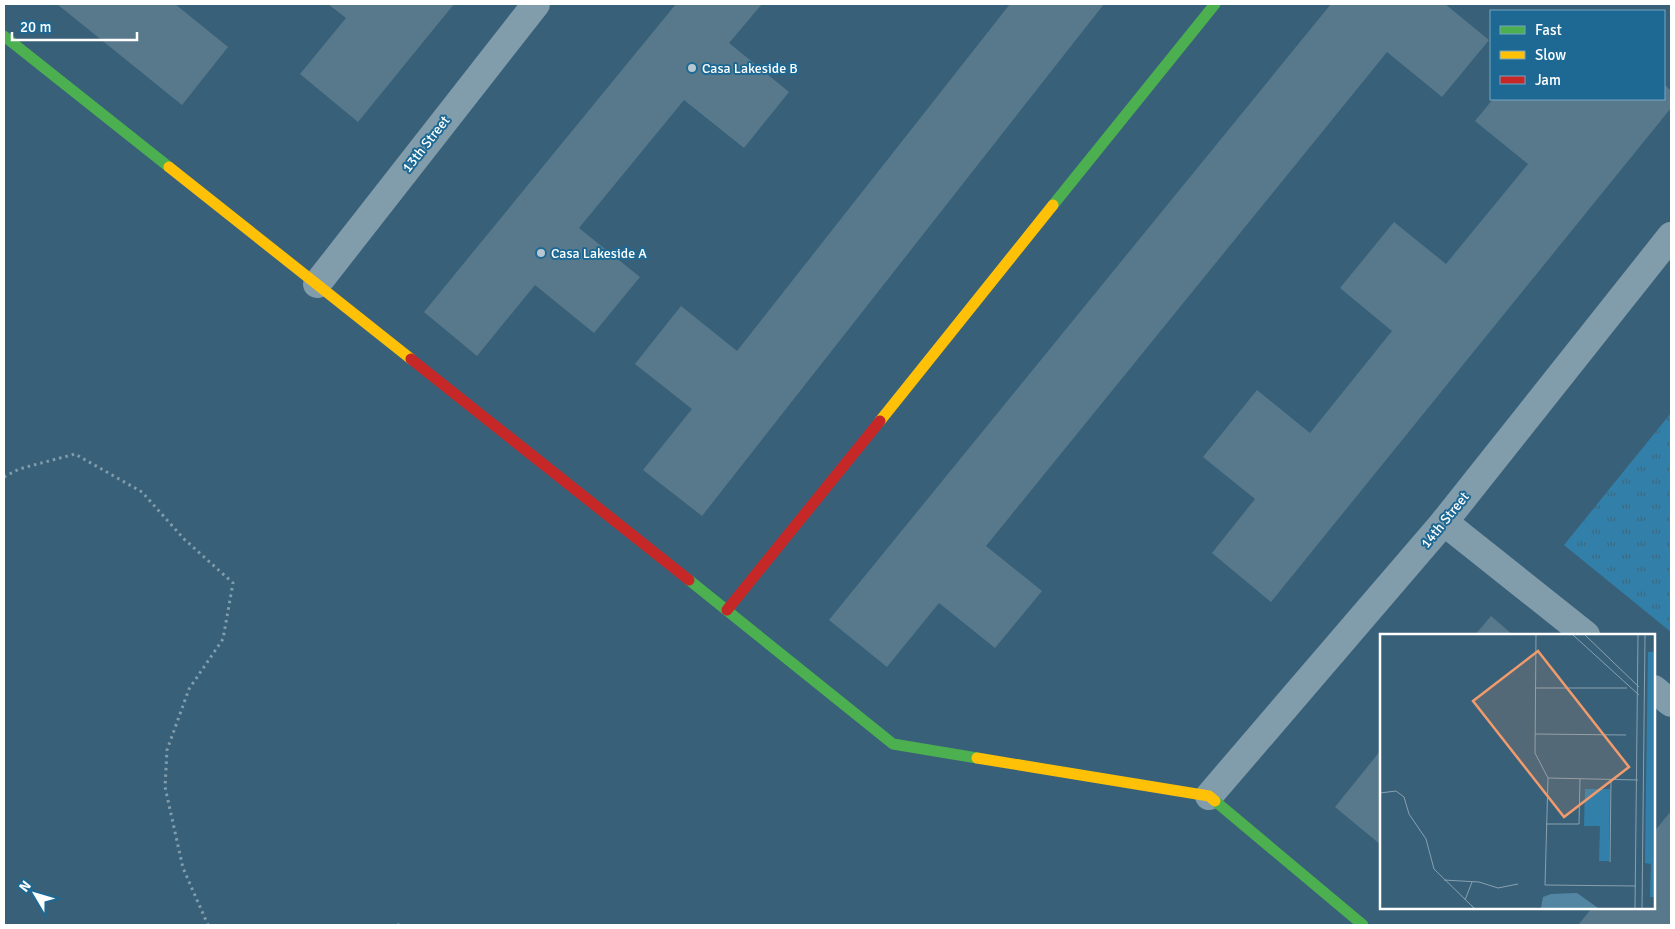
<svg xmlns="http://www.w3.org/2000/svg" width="1675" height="929" font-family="Signika,sans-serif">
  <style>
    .grass { fill: url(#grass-tufts) }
    .building { fill: #58798b }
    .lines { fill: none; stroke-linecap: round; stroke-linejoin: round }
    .path { stroke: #819cab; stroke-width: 3; stroke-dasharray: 2.5 4; stroke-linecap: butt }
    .street { stroke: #819cab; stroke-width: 28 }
    .fast { stroke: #4caf50; stroke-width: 11 }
    .slow { stroke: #ffc107; stroke-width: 11 }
    .jam { stroke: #c62828; stroke-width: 11 }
    .poi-dot { fill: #b9c8d0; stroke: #1d6994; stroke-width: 2 }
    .labels { text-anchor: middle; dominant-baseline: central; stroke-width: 4; stroke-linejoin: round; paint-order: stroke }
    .poi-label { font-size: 14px; fill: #fff; stroke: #1d6994; text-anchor: start }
    .street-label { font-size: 14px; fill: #fff; stroke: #1d6994 }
    .inset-road { fill: none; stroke: #88a0af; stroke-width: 1 }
    .view { fill: #f19b6d; fill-opacity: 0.15; stroke: #f19b6d; stroke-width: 2.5 }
    .inset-edge { fill: none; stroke: #fff; stroke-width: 2.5 }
  </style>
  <defs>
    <pattern id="grass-tufts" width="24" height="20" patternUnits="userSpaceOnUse" patternTransform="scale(1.25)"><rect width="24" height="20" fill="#3280aa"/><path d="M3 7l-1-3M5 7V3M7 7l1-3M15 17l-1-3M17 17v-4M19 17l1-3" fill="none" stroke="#3e6980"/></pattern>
  </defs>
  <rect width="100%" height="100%" fill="#386179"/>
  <!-- grass -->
  <polygon class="grass" points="1671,413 1671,632 1564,545"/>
  <!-- building -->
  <g class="building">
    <polygon points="57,4 175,4 228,47 182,105"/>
    <polygon points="328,4 454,4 358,122 300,74 346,18"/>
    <polygon points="676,4 762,4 729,43 789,92 744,148 684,100 579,228 640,277 594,333 535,285 477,356 424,312"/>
    <polygon points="1010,4 1104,4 702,516 643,470 692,409 635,364 681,306 737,351"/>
    <polygon points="1331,4 1445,4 1489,40 1442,97 1387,52 986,546 1042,591 995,648 939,603 887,667 829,620"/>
    <polygon points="1664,84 1671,91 1671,108 1271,602 1212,553 1255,499 1203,457 1257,390 1310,433 1392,331 1340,288 1394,222 1446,264 1528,164 1475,121 1493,99 1664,99"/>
    <polygon points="1491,616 1513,635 1475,635"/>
    <polygon points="1381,750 1381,845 1335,807"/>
    <polygon points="1671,811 1671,923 1669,925 1578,925 1592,908 1654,908 1654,832"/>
  </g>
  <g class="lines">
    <!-- path -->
    <g class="path">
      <polyline points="4,477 19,469 75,454 142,492 184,539 233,583 223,639 189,689 167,750 165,787 183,868 208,925"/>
      <polyline points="397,925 403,925"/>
    </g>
    <!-- street -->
    <g class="street">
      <polyline points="317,284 536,4"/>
      <polyline points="1444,522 1586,635"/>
      <polyline points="1654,689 1671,703"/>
      <polyline points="1209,796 1444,522 1671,236"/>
    </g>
    <!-- fast -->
    <g class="fast">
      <polyline points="4,36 169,167"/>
      <polyline points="1053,205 1215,4"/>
      <polyline points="689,580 893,744 977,758"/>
      <polyline points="1215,801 1363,925"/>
    </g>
    <!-- slow -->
    <g class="slow">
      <polyline points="169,167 411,359"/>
      <polyline points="880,421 1053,205"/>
      <polyline points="977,758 1209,796 1215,801"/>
    </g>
    <!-- jam -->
    <g class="jam">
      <polyline points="411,359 689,580"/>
      <polyline points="727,610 880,421"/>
    </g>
  </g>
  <!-- markers -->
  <g class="poi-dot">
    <circle cx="692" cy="68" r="5"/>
    <circle cx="541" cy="253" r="5"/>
  </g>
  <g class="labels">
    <!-- poi labels -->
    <g class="poi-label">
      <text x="702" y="68">Casa Lakeside B</text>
      <text x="551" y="253">Casa Lakeside A</text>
    </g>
    <!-- street labels -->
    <g class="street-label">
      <text transform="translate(426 144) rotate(-52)">13th Street</text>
      <text transform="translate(1445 520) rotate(-51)">14th Street</text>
    </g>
  </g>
  <!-- overview -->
  <g transform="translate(1380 634)">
    <rect width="275" height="275" fill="#386179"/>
    <path d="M 268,18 L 275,18 L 275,263 L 270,263 L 271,230 L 265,229 ZM 205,155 L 230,155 L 229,227 L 219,227 L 220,192 L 204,192 Z" fill="#3280aa"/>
    <path d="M 197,259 L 218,274 L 161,274 L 163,263 L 171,260 Z" fill="#5386a2"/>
    <path class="inset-road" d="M 156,1 L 155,119 L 168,144 L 165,251 L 256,252M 193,1 L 259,61M 205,1 L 259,53M 155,54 L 247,54M 155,100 L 246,101M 168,144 L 258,146M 0,159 L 16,157 L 24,163 L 29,180 L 46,205 L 54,235 L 94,274M 166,190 L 199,190 L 200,145M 230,228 L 231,145M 64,246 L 99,248 L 118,254 L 138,250M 85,266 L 92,248M 255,274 L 258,1M 262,274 L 265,1"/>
    <path class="view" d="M 158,17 L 249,133 L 184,183 L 93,67 Z"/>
    <rect width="275" height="275" class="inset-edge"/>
  </g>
  <!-- border -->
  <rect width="1675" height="929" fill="none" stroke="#ffffff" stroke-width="10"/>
  <!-- legend -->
  <rect x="1490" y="10" width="175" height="90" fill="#1d6994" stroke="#77a5bf"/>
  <rect x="1500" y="26" width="25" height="8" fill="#4caf50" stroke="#77a5bf"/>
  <text x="1535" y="35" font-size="15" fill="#ffffff">Fast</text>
  <rect x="1500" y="51" width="25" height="8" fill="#ffc107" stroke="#77a5bf"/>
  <text x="1535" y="60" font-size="15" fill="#ffffff">Slow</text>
  <rect x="1500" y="76" width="25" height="8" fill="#c62828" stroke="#77a5bf"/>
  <text x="1535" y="85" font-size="15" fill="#ffffff">Jam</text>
  <!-- north arrow -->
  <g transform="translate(35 894) rotate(308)" stroke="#1d6994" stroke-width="4" paint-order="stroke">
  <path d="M0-4L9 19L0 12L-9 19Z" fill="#ffffff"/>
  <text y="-8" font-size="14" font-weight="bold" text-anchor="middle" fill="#ffffff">N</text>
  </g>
  <!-- scale -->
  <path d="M12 32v8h125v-8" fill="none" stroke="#ffffff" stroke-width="2.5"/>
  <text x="20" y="32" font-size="15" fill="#ffffff" stroke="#1d6994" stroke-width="4" paint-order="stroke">20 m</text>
</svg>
